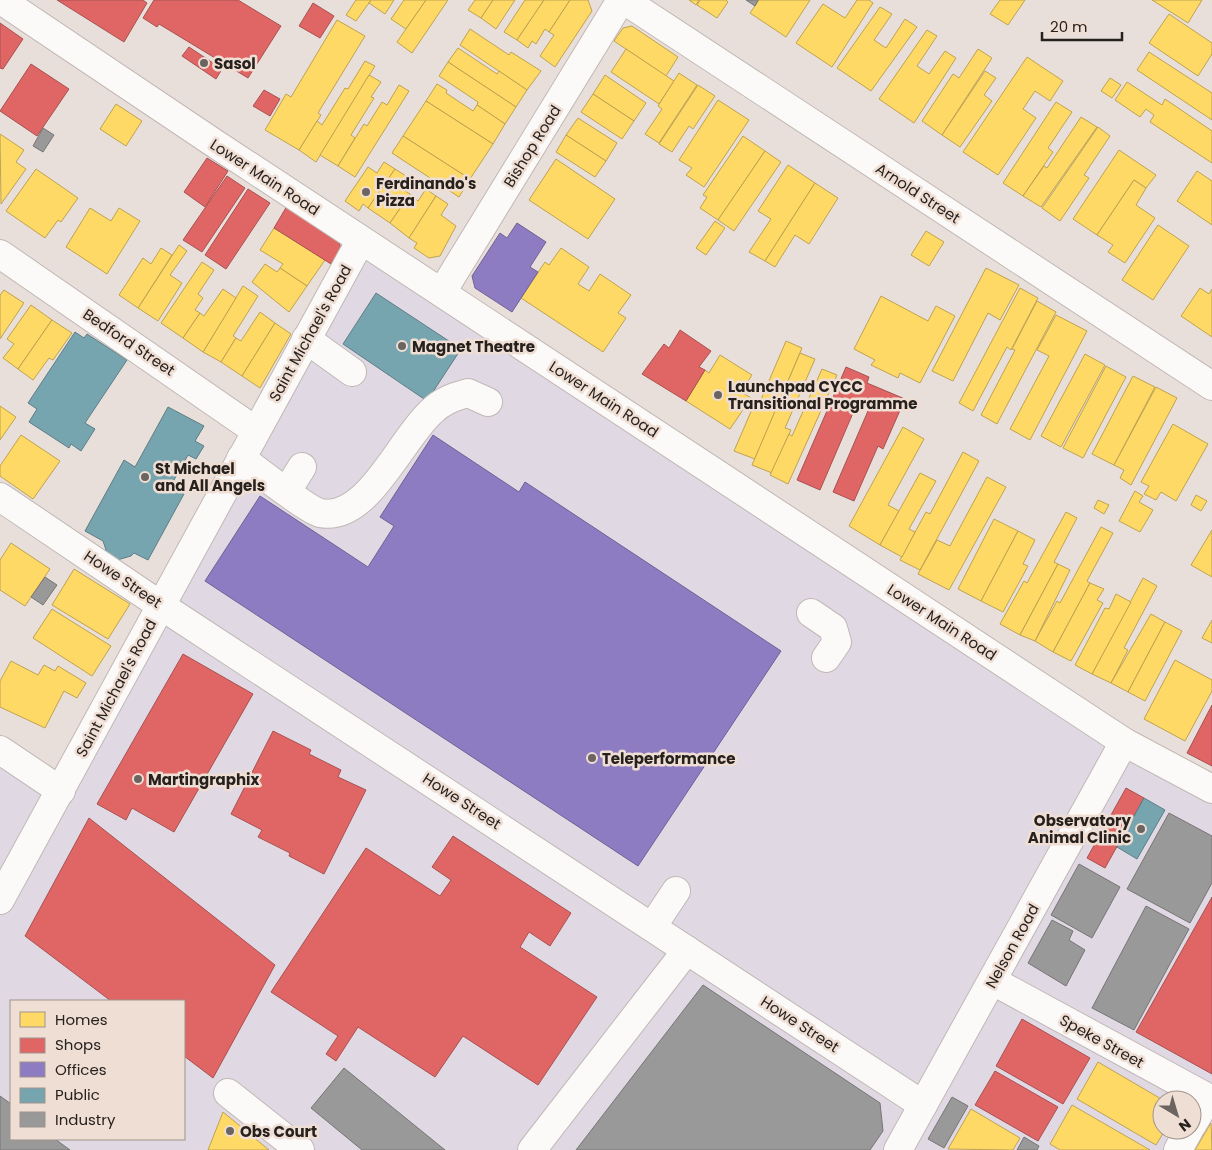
<svg xmlns="http://www.w3.org/2000/svg" width="1212" height="1150" font-family="Poppins,sans-serif">
  <style>
    .industrial { fill: #e0d9e3; fill-rule: evenodd }
    .homes { fill: #ffd966; stroke: #bea250 }
    .shops { fill: #e06666; stroke: #a85150 }
    .offices { fill: #8e7cc3; stroke: #6f6192 }
    .public { fill: #76a5af; stroke: #5e7d84 }
    .industry { fill: #999; stroke: #777574 }
    .lines { fill: none; stroke-linecap: round; stroke-linejoin: round }
    .minor-casing { stroke: #c0b8b5; stroke-width: 30 }
    .minor { stroke: #fcfaf9; stroke-width: 28 }
    .poi-dot { fill: #6b6460; stroke: #efded4; stroke-width: 2 }
    .labels { text-anchor: middle; dominant-baseline: central; stroke-width: 5; stroke-linejoin: round; paint-order: stroke }
    .poi-label { font-size: 15px; font-weight: bold; fill: #27211e; stroke: #efded4; text-anchor: start }
    .street-label { font-size: 15px; fill: #27211e; stroke: #efded4 }
  </style>
  <rect width="100%" height="100%" fill="#e9dfda"/>
  <!-- industrial -->
  <path class="industrial" d="M 361,240 L 1212,789 L 1212,1100 L 1162,1100 L 1162,1130 L 1189,1130 L 1178,1150 L 0,1150 L 0,750 L 61,790 ZM 11,1001 L 184,1001 L 184,1139 L 11,1139 Z"/>
  <!-- homes -->
  <g class="homes">
    <polygon points="356,0 371,0 356,21 346,15"/>
    <polygon points="371,0 394,0 385,14 369,3"/>
    <polygon points="404,0 426,0 406,29 391,19"/>
    <polygon points="426,0 448,0 412,53 397,42"/>
    <polygon points="475,0 493,0 481,18 468,10"/>
    <polygon points="493,0 515,0 496,29 481,18"/>
    <polygon points="525,0 544,0 517,40 504,32"/>
    <polygon points="544,0 570,0 549,32 545,29 536,44 532,41 528,48 517,40"/>
    <polygon points="570,0 588,0 592,11 555,67 540,56 554,35 549,32"/>
    <polygon points="689,0 699,0 696,5"/>
    <polygon points="700,0 726,0 728,2 717,18 697,5"/>
    <polygon points="759,0 810,0 786,37 750,13"/>
    <polygon points="857,0 869,0 873,3 832,67 796,43 823,4 845,18"/>
    <polygon points="1000,0 1025,0 1008,25 990,14"/>
    <polygon points="1152,0 1202,0 1188,23"/>
    <polygon points="880,7 892,14 874,40 886,48 905,19 917,27 871,91 837,68"/>
    <polygon points="1169,14 1212,43 1212,54 1198,76 1149,43"/>
    <polygon points="337,20 365,36 318,113 321,115 299,150 265,130 286,94 291,97"/>
    <polygon points="632,26 678,57 666,76 614,41 623,28"/>
    <polygon points="470,29 509,55 511,52 541,71 527,90 460,45"/>
    <polygon points="927,30 937,36 917,66 929,74 945,51 956,58 914,123 879,99"/>
    <polygon points="458,48 497,74 499,71 527,90 516,107 448,62"/>
    <polygon points="626,49 674,81 659,104 611,72"/>
    <polygon points="978,49 992,58 942,135 922,121 953,74 959,78"/>
    <polygon points="1149,52 1212,93 1212,120 1137,70"/>
    <polygon points="1027,57 1063,81 1050,101 1035,91 1023,109 1036,118 998,175 963,152"/>
    <polygon points="365,61 375,66 316,162 299,150 317,121 322,125 345,88 348,89"/>
    <polygon points="448,62 516,107 505,124 477,105 478,102 439,76"/>
    <polygon points="985,71 996,78 984,95 992,101 960,147 942,135"/>
    <polygon points="679,73 697,85 659,143 645,134 662,109 658,106"/>
    <polygon points="369,75 381,82 371,97 374,98 351,135 355,138 338,166 320,155"/>
    <polygon points="605,75 646,103 634,121 593,94"/>
    <polygon points="1110,78 1121,85 1112,98 1101,91"/>
    <polygon points="1127,82 1162,105 1165,99 1212,131 1212,163 1150,122 1154,115 1146,109 1140,117 1115,100"/>
    <polygon points="437,84 447,90 446,93 473,111 477,105 505,124 493,144 426,101"/>
    <polygon points="399,85 409,91 355,177 338,166 364,124 367,126 382,102 387,105"/>
    <polygon points="698,85 715,96 693,129 689,126 672,152 659,144"/>
    <polygon points="593,94 634,121 622,139 581,112"/>
    <polygon points="718,100 749,120 704,187 686,175 692,168 679,160"/>
    <polygon points="426,101 493,144 470,179 403,136"/>
    <polygon points="1056,102 1072,112 1048,148 1053,152 1023,196 1003,183"/>
    <polygon points="116,104 142,121 126,146 100,129"/>
    <polygon points="1081,117 1097,127 1041,207 1023,196 1044,166 1047,168"/>
    <polygon points="578,118 617,143 606,161 566,135"/>
    <polygon points="1098,127 1110,136 1084,175 1089,178 1060,221 1042,208"/>
    <polygon points="0,134 24,150 16,162 26,169 1,204"/>
    <polygon points="566,135 606,161 595,177 556,152"/>
    <polygon points="403,136 470,179 459,197 392,153"/>
    <polygon points="743,136 765,151 718,220 700,208 707,197 703,195"/>
    <polygon points="1119,150 1156,175 1146,188 1134,180 1097,235 1073,219"/>
    <polygon points="765,151 781,162 734,231 718,220"/>
    <polygon points="556,159 615,199 588,239 529,200"/>
    <polygon points="384,162 395,169 368,208 363,204 359,211 345,201 368,167 377,173"/>
    <polygon points="788,165 815,183 765,261 749,252 771,219 758,211"/>
    <polygon points="36,169 78,198 61,222 58,220 45,238 6,211"/>
    <polygon points="395,169 406,176 399,187 410,194 390,223 368,208"/>
    <polygon points="1197,171 1212,181 1212,225 1177,201"/>
    <polygon points="1134,180 1146,188 1136,205 1155,218 1125,263 1108,252 1113,245 1097,235"/>
    <polygon points="815,183 838,198 809,244 795,235 775,267 765,261"/>
    <polygon points="426,189 436,196 409,238 390,223 410,194 418,201"/>
    <polygon points="436,196 448,204 441,215 456,226 440,256 429,258 414,248 417,243 409,238"/>
    <polygon points="90,208 111,221 119,208 140,221 107,274 66,247"/>
    <polygon points="715,221 725,228 706,255 696,248"/>
    <polygon points="1158,225 1189,246 1153,300 1122,280"/>
    <polygon points="274,228 325,260 307,286 280,268 283,264 260,250"/>
    <polygon points="926,231 944,242 929,266 911,255"/>
    <polygon points="179,245 187,251 170,275 182,283 158,321 138,308"/>
    <polygon points="161,248 172,255 138,308 119,295 143,258 151,264"/>
    <polygon points="561,248 589,267 578,284 589,291 600,274 631,295 618,313 626,318 603,352 521,298 545,262 549,265"/>
    <polygon points="202,262 214,270 198,294 203,298 195,310 200,313 183,338 161,323"/>
    <polygon points="265,264 277,272 280,268 307,286 289,312 252,282"/>
    <polygon points="986,268 1019,285 1000,320 988,313 953,381 932,371"/>
    <polygon points="243,286 258,296 233,336 236,338 221,362 203,352"/>
    <polygon points="1020,288 1038,298 1011,350 1007,347 973,411 959,403"/>
    <polygon points="1200,288 1209,294 1212,289 1212,337 1181,316"/>
    <polygon points="223,289 236,298 203,352 183,338 200,313 204,316"/>
    <polygon points="4,290 24,303 0,339 0,295"/>
    <polygon points="881,296 928,321 936,306 955,316 920,383 900,373 898,378 871,365 875,360 854,349"/>
    <polygon points="1037,301 1056,312 997,424 981,415 1015,350 1012,349"/>
    <polygon points="31,305 52,320 18,369 3,358 14,344 7,339"/>
    <polygon points="260,312 275,323 242,376 221,362 236,338 241,341"/>
    <polygon points="1056,315 1087,331 1030,440 1010,429 1049,356 1037,350"/>
    <polygon points="52,320 72,333 53,360 49,358 33,380 18,369"/>
    <polygon points="275,323 291,334 260,388 242,376"/>
    <polygon points="786,341 802,348 755,459 734,451 753,407 757,409"/>
    <polygon points="800,353 815,359 785,428 791,430 772,473 752,465"/>
    <polygon points="1085,354 1105,365 1061,447 1041,436"/>
    <polygon points="720,355 752,375 741,392 751,398 730,429 686,401 705,370 709,373"/>
    <polygon points="1106,366 1126,377 1083,458 1063,448"/>
    <polygon points="822,369 837,375 788,484 770,475 789,434 792,436"/>
    <polygon points="1133,376 1155,387 1114,465 1092,454"/>
    <polygon points="1156,387 1177,398 1131,485 1120,478 1124,470 1114,465"/>
    <polygon points="0,406 16,417 0,440"/>
    <polygon points="1173,424 1208,444 1176,501 1161,492 1156,500 1144,494 1149,486 1141,482"/>
    <polygon points="903,427 924,439 888,505 899,511 880,545 849,526"/>
    <polygon points="21,435 60,461 33,499 0,476 0,466"/>
    <polygon points="963,452 979,461 920,570 900,560 926,512 930,514"/>
    <polygon points="920,473 936,481 909,529 915,532 902,557 880,545"/>
    <polygon points="987,477 1006,487 949,590 918,574 937,540 950,546"/>
    <polygon points="1135,491 1143,496 1139,502 1153,510 1140,532 1119,521"/>
    <polygon points="1196,495 1207,501 1201,511 1191,505"/>
    <polygon points="1098,500 1109,505 1104,514 1094,508"/>
    <polygon points="1066,512 1077,518 1054,562 1058,564 1020,635 1000,624 1024,581 1027,583"/>
    <polygon points="994,519 1018,531 981,601 958,589"/>
    <polygon points="1101,527 1113,533 1087,581 1090,583 1053,652 1035,641 1057,601 1060,603"/>
    <polygon points="1212,530 1212,577 1191,565"/>
    <polygon points="1018,531 1035,540 1023,564 1028,566 1003,612 981,601"/>
    <polygon points="11,543 50,569 25,606 0,590 0,560"/>
    <polygon points="1058,564 1070,570 1035,641 1020,635"/>
    <polygon points="74,569 130,604 108,639 52,605"/>
    <polygon points="1143,578 1157,586 1124,648 1128,650 1111,683 1092,674"/>
    <polygon points="1090,583 1104,589 1097,600 1103,603 1071,661 1053,652"/>
    <polygon points="1116,594 1131,602 1092,674 1075,665 1105,608 1109,609"/>
    <polygon points="52,609 111,646 92,676 33,638"/>
    <polygon points="1151,614 1165,622 1128,692 1111,683"/>
    <polygon points="1212,620 1212,643 1202,638"/>
    <polygon points="1165,622 1182,631 1145,701 1128,692"/>
    <polygon points="1175,660 1212,680 1212,691 1185,741 1144,719"/>
    <polygon points="11,661 38,675 44,665 55,671 58,666 86,683 77,698 64,691 45,728 0,707 0,681"/>
    <polygon points="1098,1062 1163,1100 1162,1130 1165,1130 1156,1145 1077,1099"/>
    <polygon points="1072,1105 1150,1150 1060,1150 1050,1144"/>
    <polygon points="971,1109 1020,1138 1013,1150 948,1149"/>
    <polygon points="223,1112 269,1150 208,1150"/>
    <polygon points="1211,1123 1212,1150 1195,1150"/>
  </g>
  <!-- shops -->
  <g class="shops">
    <polygon points="57,0 143,0 147,3 124,42"/>
    <polygon points="154,0 238,0 281,26 248,78 159,24 157,27 143,18"/>
    <polygon points="313,3 334,16 320,38 299,26"/>
    <polygon points="0,23 23,39 3,69 0,68"/>
    <polygon points="189,47 222,69 216,79 182,56"/>
    <polygon points="31,64 69,89 37,136 0,111"/>
    <polygon points="264,90 280,99 270,116 253,106"/>
    <polygon points="207,158 228,171 205,207 184,192"/>
    <polygon points="227,176 245,188 202,252 183,240"/>
    <polygon points="248,189 270,203 226,269 205,255"/>
    <polygon points="287,206 338,240 341,248 331,264 274,228"/>
    <polygon points="680,330 711,351 699,367 705,370 686,401 642,374 664,344 669,348"/>
    <polygon points="846,367 869,377 867,383 905,399 883,449 878,446 854,501 833,492 871,404 859,399 820,490 797,480"/>
    <polygon points="183,654 253,694 174,832 132,808 126,820 97,804"/>
    <polygon points="1212,705 1212,766 1187,753"/>
    <polygon points="273,731 311,750 309,754 341,770 338,777 366,790 324,874 289,856 290,853 258,837 262,830 231,814"/>
    <polygon points="1126,788 1144,798 1105,868 1087,858"/>
    <polygon points="89,818 275,965 213,1078 184,1056 184,1001 111,1001 25,936"/>
    <polygon points="453,836 571,913 550,946 529,932 520,947 597,997 538,1085 463,1036 435,1077 358,1027 336,1061 326,1054 338,1036 271,992 366,848 440,896 451,880 432,867"/>
    <polygon points="1212,897 1212,1074 1136,1032"/>
    <polygon points="1022,1019 1090,1058 1063,1104 996,1066"/>
    <polygon points="995,1071 1058,1107 1038,1141 975,1105"/>
  </g>
  <!-- offices -->
  <g class="offices">
    <polygon points="517,223 546,242 530,267 538,272 512,312 475,288 472,276 500,233 507,238"/>
    <polygon points="433,435 519,492 525,482 781,651 638,866 205,581 260,496 368,567 394,526 380,517"/>
  </g>
  <!-- public -->
  <g class="public">
    <polygon points="376,293 461,349 427,401 343,344"/>
    <polygon points="75,332 84,338 87,334 127,360 85,423 95,429 81,451 71,444 69,448 29,422 37,409 28,403"/>
    <polygon points="168,407 204,426 195,441 204,446 196,459 188,455 170,487 184,494 148,560 134,553 131,556 117,560 107,553 103,541 85,531 124,460 135,467"/>
    <polygon points="1144,798 1165,810 1137,859 1117,847"/>
  </g>
  <!-- industry -->
  <g class="industry">
    <polygon points="746,0 758,0 755,6"/>
    <polygon points="43,128 54,135 43,152 33,146"/>
    <polygon points="45,577 57,585 43,605 31,597"/>
    <polygon points="1169,813 1212,836 1212,883 1190,923 1127,889"/>
    <polygon points="1079,864 1120,887 1092,938 1051,915"/>
    <polygon points="1146,906 1189,929 1134,1030 1092,1008"/>
    <polygon points="1052,920 1073,931 1069,940 1085,950 1066,986 1028,963"/>
    <polygon points="703,985 880,1103 883,1131 870,1150 576,1150"/>
    <polygon points="344,1068 445,1150 362,1150 311,1108"/>
    <polygon points="0,1096 11,1104 11,1139 55,1139 70,1150 0,1150"/>
    <polygon points="952,1097 968,1106 944,1148 928,1139"/>
    <polygon points="1024,1137 1039,1146 1037,1150 1017,1150"/>
  </g>
  <g class="lines">
    <!-- minor casing -->
    <g class="minor-casing">
      <g id="minor">
        <polyline points="1,0 214,143 1124,742 1212,789"/>
        <polyline points="624,0 1212,386"/>
        <polyline points="0,254 256,431"/>
        <polyline points="442,292 621,0"/>
        <polyline points="306,339 352,372"/>
        <path d="M 241,458 C 256,469 306,509 320,513 C 367,523 400,440 431,412 C 442,401 453,397 468,393 L 488,402"/>
        <polyline points="287,491 302,467"/>
        <polyline points="0,497 160,605 923,1105"/>
        <polyline points="811,613 833,628 837,642 826,658"/>
        <polyline points="0,750 61,791"/>
        <polyline points="0,900 361,240"/>
        <polyline points="652,927 676,891"/>
        <polyline points="993,981 1212,1100"/>
        <polyline points="228,1093 300,1150"/>
        <polyline points="1192,1125 1208,1098"/>
        <polyline points="532,1150 687,950"/>
        <polyline points="898,1150 1124,742"/>
        <polyline points="1178,1150 1189,1130"/>
      </g>
    </g>
    <!-- minor -->
    <use href="#minor" class="minor"/>
  </g>
  <!-- markers -->
  <g class="poi-dot">
    <circle cx="204" cy="63" r="5"/>
    <circle cx="366" cy="192" r="5"/>
    <circle cx="402" cy="346" r="5"/>
    <circle cx="718" cy="395" r="5"/>
    <circle cx="145" cy="477" r="5"/>
    <circle cx="592" cy="758" r="5"/>
    <circle cx="138" cy="779" r="5"/>
    <circle cx="1141" cy="829" r="5"/>
    <circle cx="230" cy="1131" r="5"/>
  </g>
  <g class="labels">
    <!-- poi labels -->
    <g class="poi-label">
      <text x="214" y="63">Sasol</text>
      <text x="376" y="183">Ferdinando's<tspan x="376" dy="17">Pizza</tspan></text>
      <text x="412" y="346">Magnet Theatre</text>
      <text x="728" y="386">Launchpad CYCC<tspan x="728" dy="17">Transitional Programme</tspan></text>
      <text x="155" y="468">St Michael<tspan x="155" dy="17">and All Angels</tspan></text>
      <text x="602" y="758">Teleperformance</text>
      <text x="148" y="779">Martingraphix</text>
      <text x="1131" y="820" text-anchor="end">Observatory<tspan x="1131" dy="17">Animal Clinic</tspan></text>
      <text x="240" y="1131">Obs Court</text>
    </g>
    <!-- street labels -->
    <g class="street-label">
      <text transform="translate(532 146) rotate(-58)">Bishop Road</text>
      <text transform="translate(265 177) rotate(33)">Lower Main Road</text>
      <text transform="translate(918 193) rotate(33)">Arnold Street</text>
      <text transform="translate(310 333) rotate(-61)">Saint Michael's Road</text>
      <text transform="translate(129 342) rotate(34)">Bedford Street</text>
      <text transform="translate(604 399) rotate(33)">Lower Main Road</text>
      <text transform="translate(123 579) rotate(34)">Howe Street</text>
      <text transform="translate(942 622) rotate(33)">Lower Main Road</text>
      <text transform="translate(116 688) rotate(-62)">Saint Michael's Road</text>
      <text transform="translate(462 801) rotate(33)">Howe Street</text>
      <text transform="translate(1012 946) rotate(-61)">Nelson Road</text>
      <text transform="translate(800 1024) rotate(33)">Howe Street</text>
      <text transform="translate(1102 1041) rotate(29)">Speke Street</text>
    </g>
  </g>
  <!-- legend -->
  <rect x="10" y="1000" width="175" height="140" fill="#efded4" stroke="#9f928b"/>
  <rect x="20" y="1012" width="25" height="15" fill="#ffd966" stroke="#9f928b"/>
  <text x="55" y="1025" font-size="15" fill="#27211e">Homes</text>
  <rect x="20" y="1038" width="25" height="15" fill="#e06666" stroke="#9f928b"/>
  <text x="55" y="1050" font-size="15" fill="#27211e">Shops</text>
  <rect x="20" y="1062" width="25" height="15" fill="#8e7cc3" stroke="#9f928b"/>
  <text x="55" y="1075" font-size="15" fill="#27211e">Offices</text>
  <rect x="20" y="1088" width="25" height="15" fill="#76a5af" stroke="#9f928b"/>
  <text x="55" y="1100" font-size="15" fill="#27211e">Public</text>
  <rect x="20" y="1112" width="25" height="15" fill="#999999" stroke="#9f928b"/>
  <text x="55" y="1125" font-size="15" fill="#27211e">Industry</text>
  <!-- north arrow -->
  <g transform="translate(1177 1115) rotate(142)"><circle r="24" fill="#efded4" stroke="#9f928b"/>
  <path d="M0-4L9 19L0 12L-9 19Z" fill="#6b6460"/>
  <text y="-8" font-size="14" font-weight="bold" text-anchor="middle" fill="#27211e">N</text>
  </g>
  <!-- scale -->
  <path d="M1042 32v8h80v-8" fill="none" stroke="#27211e" stroke-width="2.5"/>
  <text x="1050" y="32" font-size="15" fill="#27211e" stroke="#efded4" stroke-width="4" paint-order="stroke">20 m</text>
</svg>
